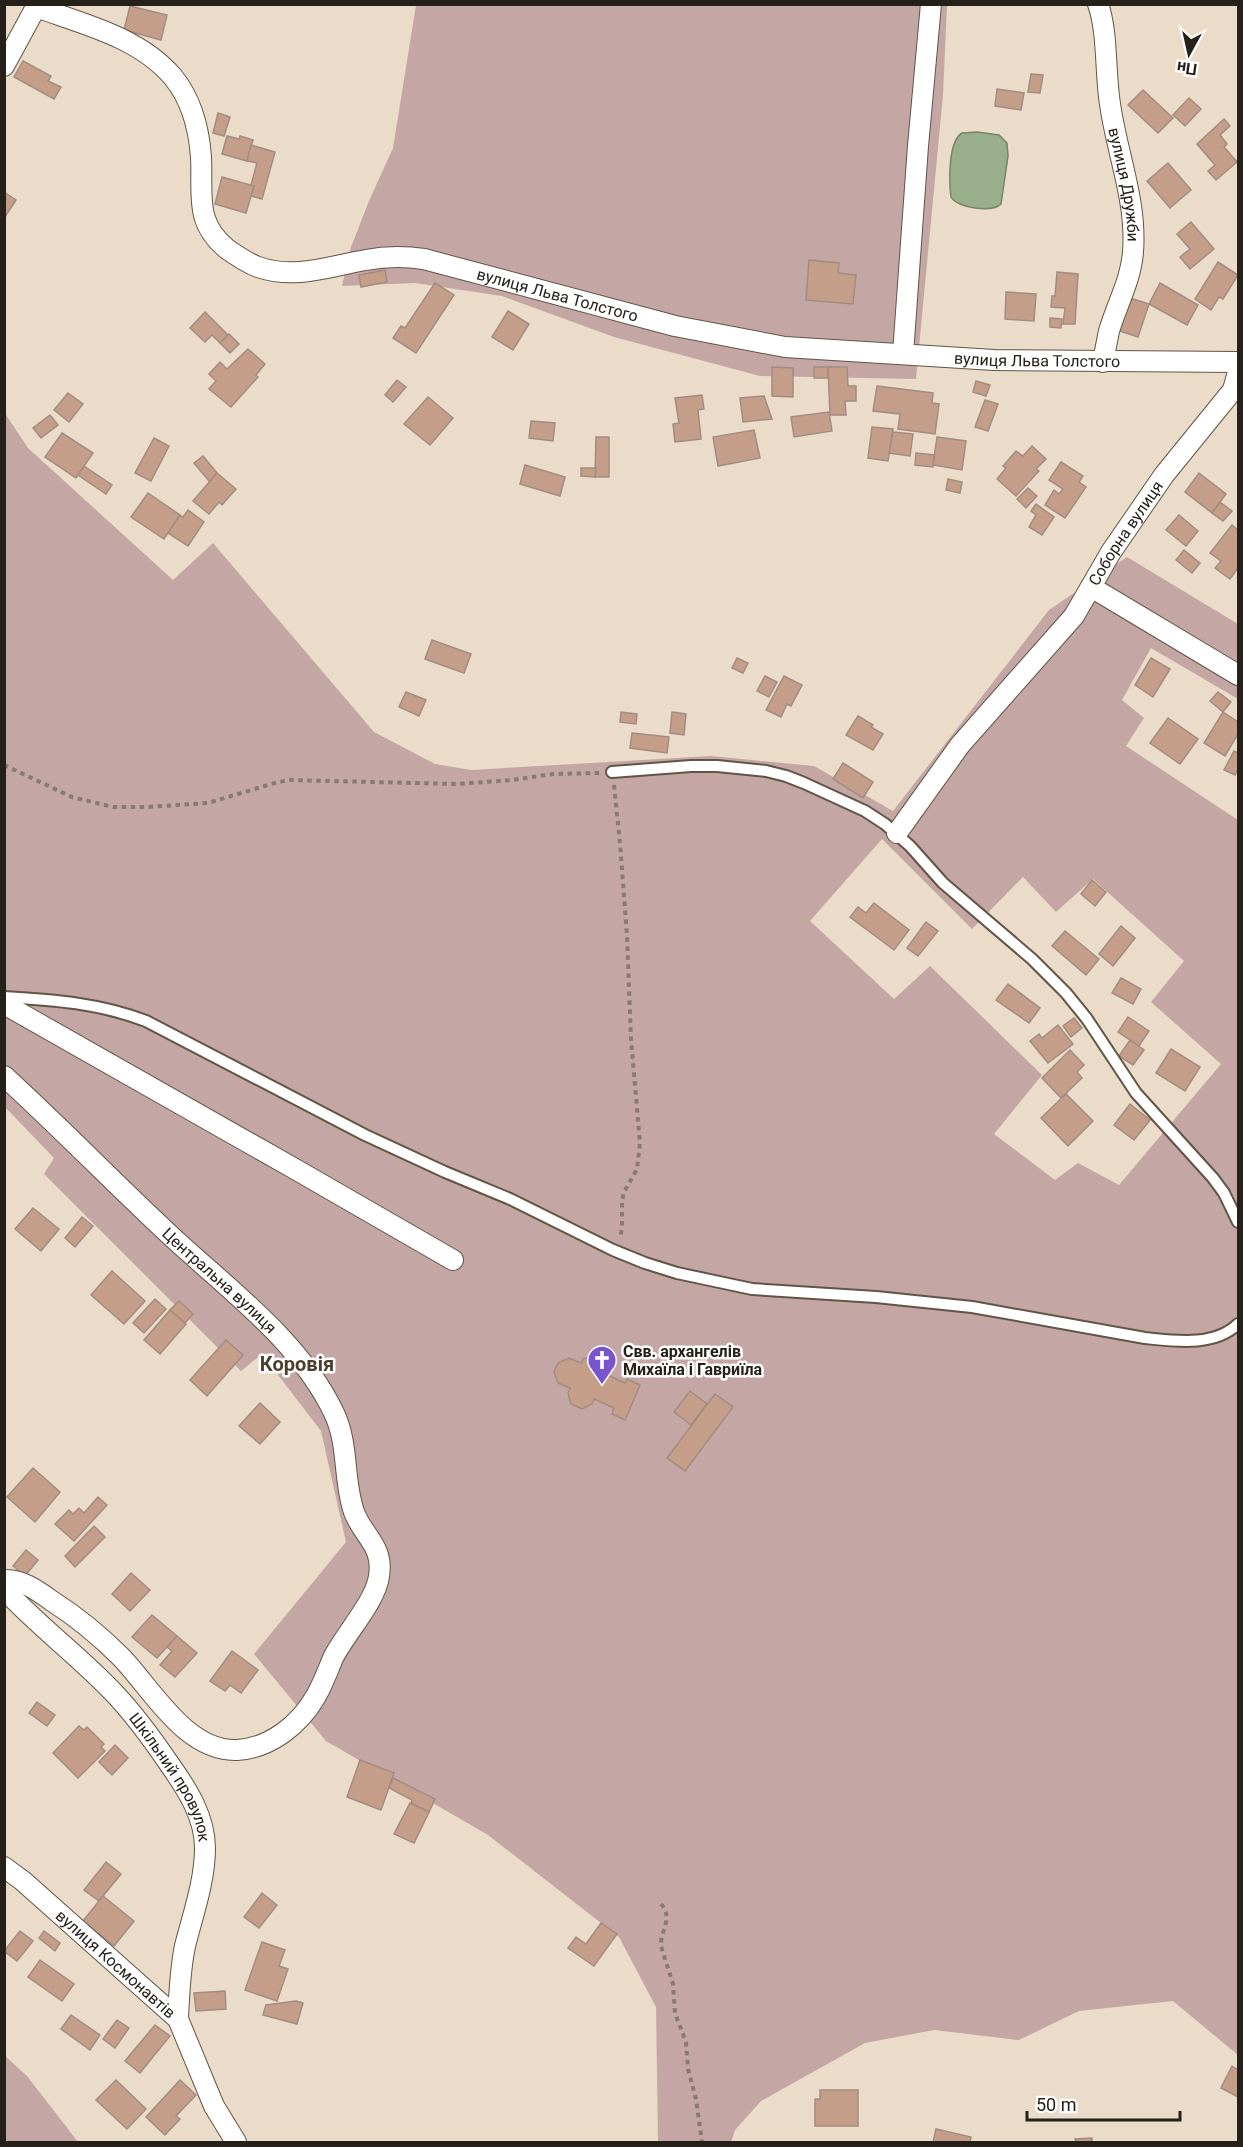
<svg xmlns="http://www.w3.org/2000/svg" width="1243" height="2147" font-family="Roboto,sans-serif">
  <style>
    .green { fill: #c4a6a5; fill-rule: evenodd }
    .water { fill: #99af8c; stroke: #76846a; stroke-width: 1.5 }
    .building { fill: #c59e8a; stroke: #a28c81; stroke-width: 1.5 }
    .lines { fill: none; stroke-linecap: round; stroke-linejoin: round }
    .lane-casing { stroke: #615544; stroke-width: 14 }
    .street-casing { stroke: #615544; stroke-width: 22 }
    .path { stroke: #857c6f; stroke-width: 4; stroke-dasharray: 4.5 4.5; stroke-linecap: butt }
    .lane { stroke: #fff; stroke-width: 10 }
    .street { stroke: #fff; stroke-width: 20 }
    .labels { text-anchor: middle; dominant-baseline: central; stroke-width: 5; stroke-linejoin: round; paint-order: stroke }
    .street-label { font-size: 16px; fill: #252019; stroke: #fff }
    .poi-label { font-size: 16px; font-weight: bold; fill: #252019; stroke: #fff; text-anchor: start }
    .quarter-label { font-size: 20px; font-weight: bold; fill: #4c4030; stroke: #fff }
  </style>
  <rect width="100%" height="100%" fill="#eadcc8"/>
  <!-- green -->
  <g class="green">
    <polygon points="416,5 947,5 943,95 916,379 760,376 614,337 502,296 415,283 342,286 351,247 369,201 393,148"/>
    <path d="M 4,412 L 28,448 L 173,580 L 213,543 L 374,732 L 435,764 L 471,770 L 711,756 L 814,766 L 893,811 L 1049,610 L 1127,557 L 1238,624 L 1238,699 L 1151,648 L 1122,700 L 1144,718 L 1126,746 L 1238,820 L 1238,2055 L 1173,2001 L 1079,2011 L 1019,2040 L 934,2030 L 865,2043 L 761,2101 L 735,2130 L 731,2142 L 658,2142 L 656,2007 L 619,1937 L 488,1835 L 326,1741 L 254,1654 L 346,1542 L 321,1431 L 262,1354 L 241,1371 L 44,1174 L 54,1158 L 5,1107 ZM 882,839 L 972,929 L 1023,877 L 1056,912 L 1093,879 L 1184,961 L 1151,1002 L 1221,1064 L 1119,1185 L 1078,1163 L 1055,1180 L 994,1134 L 1042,1075 L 930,966 L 894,999 L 810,921 Z"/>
    <polygon points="5,2056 27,2076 78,2142 5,2142"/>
  </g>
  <!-- water -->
  <path class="water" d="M 977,132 L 999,135 L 1007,143 L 1008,156 L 1001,204 C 992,213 957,208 951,197 C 949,182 948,141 962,133 Z"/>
  <!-- building -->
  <g class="building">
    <polygon points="130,6 167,15 161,40 124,30"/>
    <polygon points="23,61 51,76 48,81 61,87 54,99 14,77"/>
    <polygon points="1031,74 1043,75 1040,93 1028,92"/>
    <polygon points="997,89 1024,93 1021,110 995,106"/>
    <polygon points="1143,90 1173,118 1158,133 1128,105"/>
    <polygon points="1189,98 1201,109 1185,126 1173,115"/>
    <polygon points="218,113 230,117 224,136 213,133"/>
    <polygon points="1224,119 1230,126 1220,135 1227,144 1224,147 1237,162 1216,180 1208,171 1215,165 1197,144"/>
    <polygon points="227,136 239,139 240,136 253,140 247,161 222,154"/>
    <polygon points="251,145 275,152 262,199 251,196 254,186 251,185 257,163 247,161"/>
    <polygon points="1168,163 1191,190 1170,208 1147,181"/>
    <polygon points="222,177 254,186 246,213 215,204"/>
    <polygon points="4,192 16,200 5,217 4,217"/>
    <polygon points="1191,222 1214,249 1190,269 1180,257 1190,249 1177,234"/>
    <polygon points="809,260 839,263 838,273 856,275 853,304 806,300"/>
    <polygon points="1218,262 1238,275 1223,299 1219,297 1211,310 1195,299"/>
    <polygon points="385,270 387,282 361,287 359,275"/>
    <polygon points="1057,272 1078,274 1075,324 1063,324 1065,308 1051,307 1052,296 1055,296"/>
    <polygon points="435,283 454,295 416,353 393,338 401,326 405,328"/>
    <polygon points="1160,283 1198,305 1187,325 1149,304"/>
    <polygon points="1006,292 1036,294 1034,321 1005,319"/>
    <polygon points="1130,298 1149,304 1138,337 1120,331"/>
    <polygon points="508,311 529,324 513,350 492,337"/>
    <polygon points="205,312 228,335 220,343 212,335 205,342 190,328"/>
    <polygon points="1050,318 1062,319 1061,328 1050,327"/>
    <polygon points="229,334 239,344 230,353 220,343"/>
    <polygon points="248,349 265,364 256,375 258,377 231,407 209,389 216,381 209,374 220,362 227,369"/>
    <polygon points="772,367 793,368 793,397 772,396"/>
    <rect x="814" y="367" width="14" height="11"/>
    <polygon points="828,367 847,367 848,386 856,386 856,401 845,401 846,415 830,415"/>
    <polygon points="397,380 406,387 393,402 385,395"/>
    <polygon points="976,381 990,385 986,396 973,392"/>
    <polygon points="877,386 933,393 932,403 939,404 935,434 898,429 900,414 873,411"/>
    <polygon points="68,393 83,404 69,422 54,410"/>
    <polygon points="702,395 704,409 698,410 701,439 675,442 673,424 679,423 675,398"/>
    <polygon points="764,396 772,419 743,422 740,398"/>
    <polygon points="428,397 453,418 430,445 404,424"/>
    <polygon points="985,400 998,404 988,431 975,427"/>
    <polygon points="829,412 832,431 794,437 791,417"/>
    <polygon points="50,415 58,425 41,438 33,428"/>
    <polygon points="531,421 555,423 553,441 529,438"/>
    <polygon points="872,427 893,429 888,461 868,458"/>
    <polygon points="754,430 760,458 718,466 713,437"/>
    <polygon points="893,432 913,434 910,456 889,453"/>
    <polygon points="62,433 93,453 76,478 45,457"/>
    <polygon points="596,437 609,437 609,477 595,477"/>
    <polygon points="937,437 966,441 962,470 933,465"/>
    <polygon points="154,438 169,446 151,481 135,473"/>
    <polygon points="1032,446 1046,459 1036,469 1039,471 1016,496 997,479 1006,468 1003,466 1016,451 1023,456"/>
    <polygon points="916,453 934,455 933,467 915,465"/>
    <polygon points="203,456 217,473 210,482 194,463"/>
    <polygon points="1061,462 1083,476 1079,482 1086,487 1065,518 1045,505 1054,490 1059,494 1063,489 1049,480"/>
    <polygon points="525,465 565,477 560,496 520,484"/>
    <polygon points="84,466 112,485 106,494 78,475"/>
    <polygon points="581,468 596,468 595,477 581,476"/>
    <polygon points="217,473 236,489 222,505 219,502 209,514 193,501"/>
    <polygon points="1199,473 1226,494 1212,513 1185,492"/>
    <polygon points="948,479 962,482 960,493 946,490"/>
    <polygon points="1028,488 1037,496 1026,508 1017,499"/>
    <polygon points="148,493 180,515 164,539 131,517"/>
    <polygon points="1220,502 1232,511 1223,521 1212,513"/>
    <polygon points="1036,504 1054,517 1042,535 1029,527 1036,515 1031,511"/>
    <polygon points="188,510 204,522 188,546 168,533 180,515 183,517"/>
    <polygon points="1179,515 1198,531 1186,546 1166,530"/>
    <polygon points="1232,525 1238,530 1238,568 1230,579 1215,568 1221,561 1210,553"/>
    <polygon points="1184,550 1200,563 1192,573 1176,560"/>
    <polygon points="432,640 471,654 464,673 425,659"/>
    <polygon points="737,658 748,663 743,673 732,668"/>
    <polygon points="1151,658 1170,669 1153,697 1135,685"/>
    <polygon points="765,676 777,682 769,697 757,691"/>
    <polygon points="784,676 802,685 791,706 787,704 781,717 766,710"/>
    <polygon points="406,692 426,700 419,716 399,707"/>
    <polygon points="1218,692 1231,702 1223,712 1210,701"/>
    <polygon points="621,712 637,714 636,724 620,722"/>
    <polygon points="672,712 686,714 684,735 670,733"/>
    <polygon points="1223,712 1238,722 1238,734 1225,756 1204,743"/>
    <polygon points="858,716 873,725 871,727 883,734 873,750 846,735"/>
    <polygon points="1168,718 1198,739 1180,764 1150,743"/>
    <polygon points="632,733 669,737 667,753 630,748"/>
    <polygon points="1234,751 1238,753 1238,769 1235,775 1224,770"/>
    <polygon points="843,763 873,782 863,798 833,779"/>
    <polygon points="1092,880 1106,892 1095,906 1081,894"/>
    <polygon points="874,903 909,930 894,950 850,917 858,907 866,913"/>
    <polygon points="926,922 938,931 918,956 907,948"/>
    <polygon points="1121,926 1135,938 1113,966 1099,954"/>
    <polygon points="1065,931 1099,959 1086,975 1052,946"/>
    <polygon points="1121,978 1141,989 1133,1004 1112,993"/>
    <polygon points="1008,984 1040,1008 1029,1023 996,1000"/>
    <polygon points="1128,1017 1149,1031 1139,1046 1118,1032"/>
    <polygon points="1074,1018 1082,1028 1071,1037 1063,1026"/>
    <polygon points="1058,1025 1073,1044 1048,1063 1030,1041 1039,1034 1042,1038"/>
    <polygon points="1130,1040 1144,1050 1133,1065 1119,1056"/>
    <polygon points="1171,1049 1200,1067 1185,1091 1156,1073"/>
    <polygon points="1070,1050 1084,1065 1077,1072 1082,1078 1061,1098 1042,1078"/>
    <polygon points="1066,1094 1093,1121 1068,1146 1041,1118"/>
    <polygon points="1130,1104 1150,1120 1134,1140 1114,1125"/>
    <polygon points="33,1208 59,1229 41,1251 15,1229"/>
    <polygon points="82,1217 93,1226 75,1247 65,1238"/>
    <polygon points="112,1271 145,1301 124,1324 91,1295"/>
    <polygon points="155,1299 166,1309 144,1333 133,1323"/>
    <polygon points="179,1301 193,1314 185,1323 170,1310"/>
    <polygon points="170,1310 186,1324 160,1354 144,1340"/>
    <polygon points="226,1340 243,1355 207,1396 190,1380"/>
    <polygon points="594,1355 604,1359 607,1370 605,1374 625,1383 627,1379 640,1385 625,1420 612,1414 614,1408 594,1399 592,1404 582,1409 571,1404 568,1393 570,1388 558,1383 554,1372 558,1363 569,1358 581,1363 583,1359"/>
    <polygon points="690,1391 707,1404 691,1425 674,1412"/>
    <polygon points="715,1394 733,1407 685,1471 667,1458"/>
    <polygon points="260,1403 280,1422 260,1444 239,1426"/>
    <polygon points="33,1468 60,1492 35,1522 7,1497"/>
    <polygon points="98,1497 107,1505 74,1541 55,1524 69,1510 73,1514 79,1508 84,1513"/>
    <polygon points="94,1526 105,1537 75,1567 65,1556"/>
    <polygon points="26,1550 38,1560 25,1576 13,1566"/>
    <polygon points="131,1573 150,1590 130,1611 112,1594"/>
    <polygon points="152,1615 177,1636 157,1658 132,1637"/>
    <polygon points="177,1636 197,1653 175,1677 160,1665 172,1651 167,1647"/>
    <polygon points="232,1651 258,1670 241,1693 230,1685 225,1691 210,1681"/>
    <polygon points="37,1702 55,1715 47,1726 29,1713"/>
    <polygon points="79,1726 84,1730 87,1727 104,1744 101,1747 105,1751 78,1778 53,1753"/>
    <polygon points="115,1745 128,1758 112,1775 99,1762"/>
    <polygon points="360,1760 394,1773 381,1810 347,1797"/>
    <polygon points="393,1778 435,1799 429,1812 411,1803 412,1800 389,1788"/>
    <polygon points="410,1803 429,1812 414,1843 394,1834"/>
    <polygon points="106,1862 121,1874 99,1901 84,1890"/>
    <polygon points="262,1893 277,1905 259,1928 244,1917"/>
    <polygon points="103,1896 134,1921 114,1946 83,1921"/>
    <polygon points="601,1923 617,1934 594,1966 568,1948 576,1937 586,1944"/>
    <polygon points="20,1931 33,1941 17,1961 4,1951"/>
    <polygon points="44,1931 60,1943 55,1951 39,1938"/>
    <polygon points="262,1942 285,1950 279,1966 288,1969 277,2001 245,1990"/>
    <polygon points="40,1960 74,1984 62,2001 28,1977"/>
    <polygon points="225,1991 226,2009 196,2011 194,1993"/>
    <polygon points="296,2001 303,2003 297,2024 263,2015 266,2005"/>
    <polygon points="71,2015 100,2035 90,2050 61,2029"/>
    <polygon points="117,2020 129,2028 115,2048 103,2039"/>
    <polygon points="155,2025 170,2036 140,2073 125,2061"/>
    <polygon points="1232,2066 1238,2070 1238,2097 1221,2088"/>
    <polygon points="116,2080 146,2109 127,2129 96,2100"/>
    <polygon points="180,2080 196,2095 176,2116 180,2119 165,2135 146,2117"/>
    <polygon points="820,2090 858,2090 858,2126 815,2126 815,2099 820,2099"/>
    <polygon points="936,2129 971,2137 970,2142 933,2142"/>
    <polygon points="1092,2138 1092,2142 1076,2142 1075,2139"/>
  </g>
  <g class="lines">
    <!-- lane casing -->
    <g class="lane-casing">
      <g id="lane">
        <polyline points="612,772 691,766 717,766 766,771 786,776 804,783 865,811 885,824 910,846 943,883 1032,959 1066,993 1087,1019 1136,1093 1213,1178 1224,1193 1238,1222"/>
        <path d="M 4,997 C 54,1000 99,1003 146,1021 L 365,1135 L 445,1172 L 510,1199 L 613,1250 L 645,1263 L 677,1273 L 752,1289 L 876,1297 L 972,1307 L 1145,1338 C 1175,1341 1214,1347 1238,1324"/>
      </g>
    </g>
    <!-- street casing -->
    <g class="street-casing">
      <g id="street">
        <path id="s1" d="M 1098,4 C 1108,32 1105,74 1110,104 C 1117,154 1137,201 1133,252 C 1131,280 1117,304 1109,331 C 1107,341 1105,351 1103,362"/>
        <path id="s2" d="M 36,7 C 83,24 139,37 173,77 C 191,99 199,129 201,157 C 203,195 194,222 227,249 C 237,256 247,263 258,267 C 296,280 329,266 366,260 C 386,256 404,256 424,259 L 675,326 L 785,347 L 994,360 L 1238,362"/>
        <polyline points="4,66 36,7"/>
        <polyline points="903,354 918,146 931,4"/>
        <polyline points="1091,587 1238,675"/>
        <path id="s3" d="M 897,833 L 960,745 L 1074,616 L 1111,552 L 1164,475 L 1233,390 L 1238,372"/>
        <polyline points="4,1004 295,1169 453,1260"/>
        <path id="s4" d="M 4,1076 C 61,1128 115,1184 171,1236 C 229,1290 300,1341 334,1413 C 349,1444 343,1480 354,1512 C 363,1536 384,1546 379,1576 C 376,1601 345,1634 333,1658 C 328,1670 323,1684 316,1696 C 300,1724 271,1748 237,1750 C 186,1752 152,1689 121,1657 C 100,1636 77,1617 52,1601 C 38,1591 22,1579 4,1580"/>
        <path id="s5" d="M 4,1589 C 38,1626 79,1656 114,1693 C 135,1715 153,1740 170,1765 C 187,1789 205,1817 205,1848 C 205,1881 193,1914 185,1946 C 180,1970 179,1994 178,2019"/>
        <path id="s6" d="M 4,1867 L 23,1881 L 178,2019 L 214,2106 L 236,2142"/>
      </g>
    </g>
    <!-- path -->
    <g class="path">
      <polyline points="4,765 72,797 113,807 147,807 208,803 278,782 290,780 457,784 512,780 553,774 600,773"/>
      <polyline points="614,785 620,843 627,936 631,1039 640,1143 637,1169 624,1192 622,1200 622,1229 620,1237"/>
      <path d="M 661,1904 C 674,1919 660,1930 661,1946 L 673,1984 L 675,2013 L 686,2042 L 688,2069 L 696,2099 L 702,2142"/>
    </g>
    <!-- lane -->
    <use href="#lane" class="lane"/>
    <!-- street -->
    <use href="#street" class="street"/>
  </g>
  <!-- icons -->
  <defs>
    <g id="church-pin" transform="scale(1.5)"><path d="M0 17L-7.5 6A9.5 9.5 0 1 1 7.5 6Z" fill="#7854cd" stroke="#fff"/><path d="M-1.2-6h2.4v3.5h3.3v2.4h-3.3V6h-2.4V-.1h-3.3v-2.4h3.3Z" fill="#fff"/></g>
  </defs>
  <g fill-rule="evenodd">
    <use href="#church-pin" x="602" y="1360"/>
  </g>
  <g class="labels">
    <!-- street labels -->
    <g class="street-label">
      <text stroke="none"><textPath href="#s1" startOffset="183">вулиця Дружби</textPath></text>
      <text stroke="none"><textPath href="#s2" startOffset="684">вулиця Льва Толстого</textPath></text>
      <text stroke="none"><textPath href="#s2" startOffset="1170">вулиця Льва Толстого</textPath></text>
      <text stroke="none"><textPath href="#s3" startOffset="378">Соборна вулиця</textPath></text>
      <text stroke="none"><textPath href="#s4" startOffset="297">Центральна вулиця</textPath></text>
      <text stroke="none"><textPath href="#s5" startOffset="254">Шкільний провулок</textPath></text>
      <text stroke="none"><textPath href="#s6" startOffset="148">вулиця Космонавтів</textPath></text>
    </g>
    <!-- poi labels -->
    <g class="poi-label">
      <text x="623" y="1351">Свв. архангелів<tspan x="623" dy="18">Михаїла і Гавриїла</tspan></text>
    </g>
    <!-- quarter labels -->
    <g class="quarter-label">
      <text x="297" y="1364">Коровія</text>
    </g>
  </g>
  <!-- border -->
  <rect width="1243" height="2147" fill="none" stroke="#252019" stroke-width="12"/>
  <!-- north arrow -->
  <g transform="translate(1189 54) rotate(188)" stroke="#ffffff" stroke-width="4.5" paint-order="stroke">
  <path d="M0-4.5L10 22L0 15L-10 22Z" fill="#252019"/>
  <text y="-9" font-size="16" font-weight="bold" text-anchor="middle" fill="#252019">Пн</text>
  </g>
  <!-- scale -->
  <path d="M1027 2111v9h153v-9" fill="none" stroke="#252019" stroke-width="3"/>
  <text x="1036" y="2111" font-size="18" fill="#252019" stroke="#ffffff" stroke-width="4.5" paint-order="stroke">50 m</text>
</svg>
